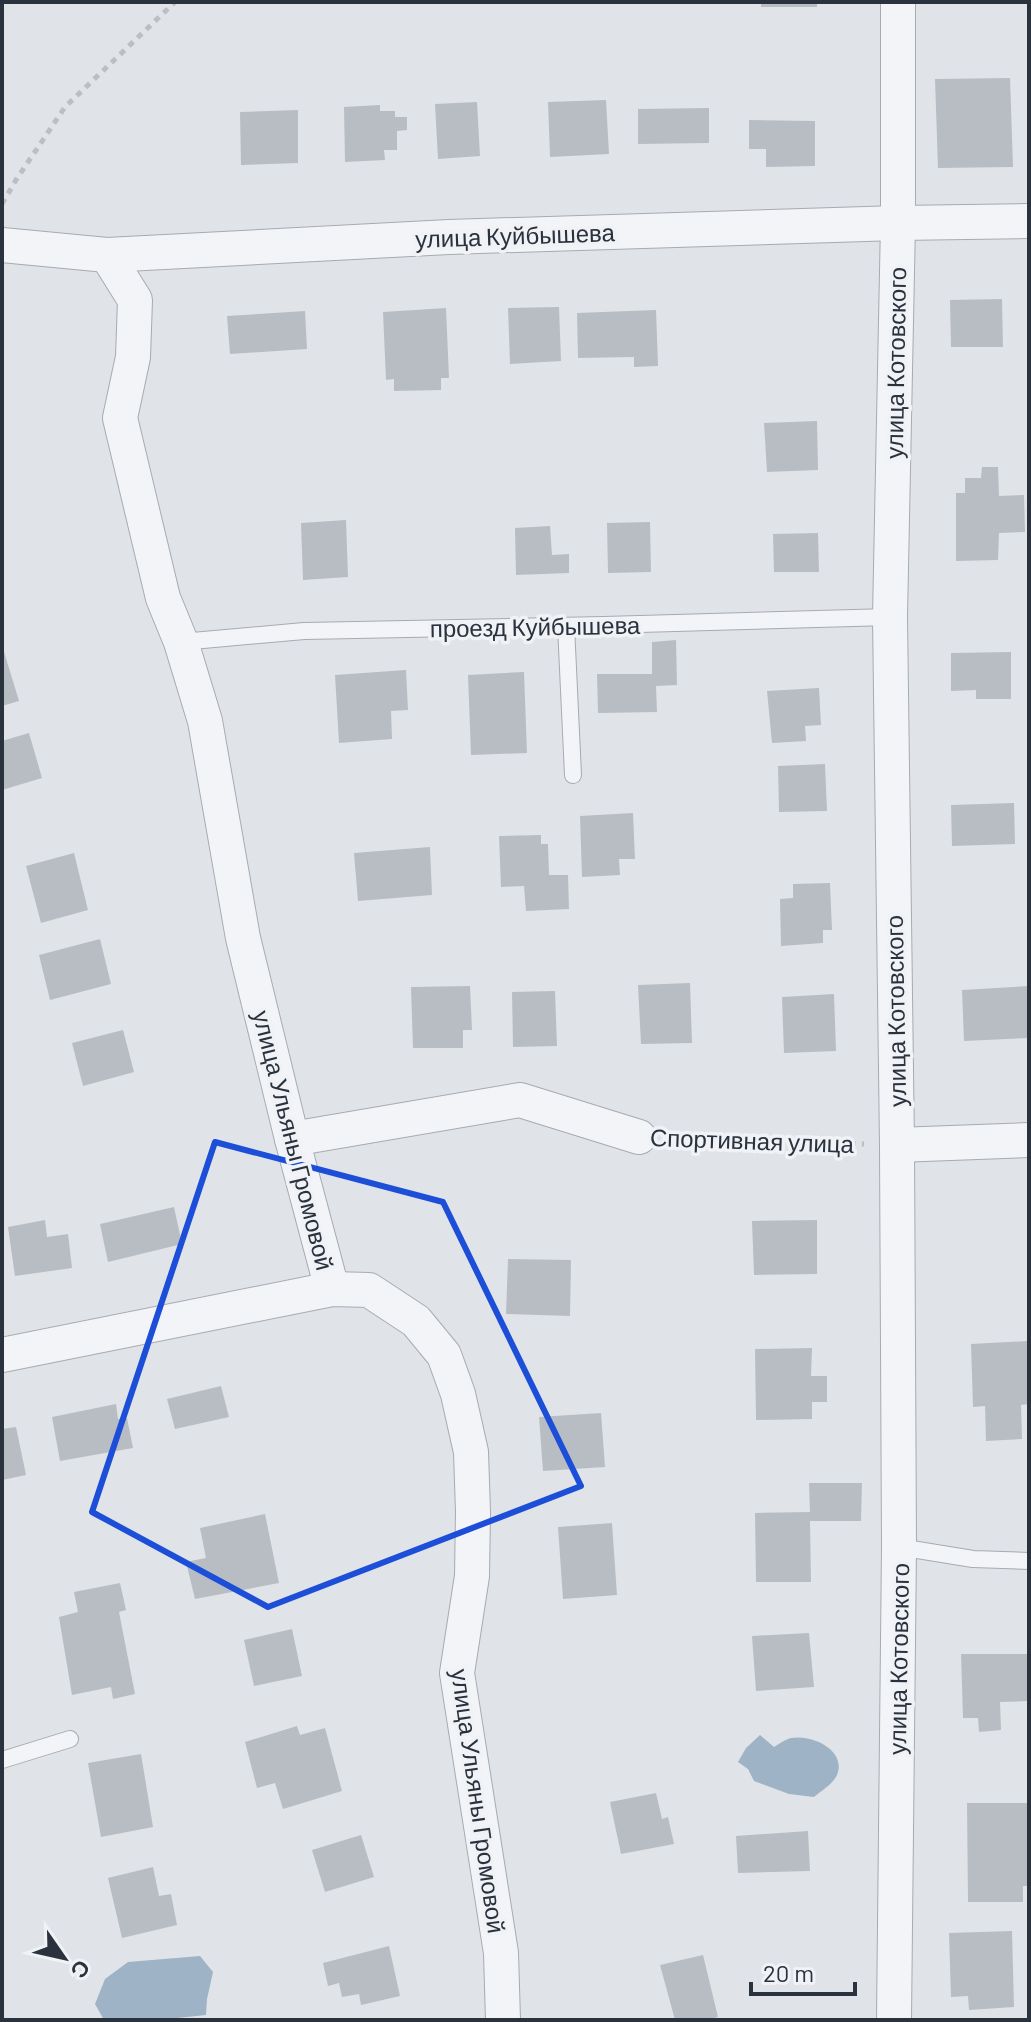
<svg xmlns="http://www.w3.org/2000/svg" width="1031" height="2022" font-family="Barlow,sans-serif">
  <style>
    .water { fill: #9eb3c5 }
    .building { fill: #b8bdc4 }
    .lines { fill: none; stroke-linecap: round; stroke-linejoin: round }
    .service-casing { stroke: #a6abb2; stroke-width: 18 }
    .minor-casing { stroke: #a6abb2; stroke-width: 36 }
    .path { stroke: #bbbec3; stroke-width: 5; stroke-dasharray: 6 6; stroke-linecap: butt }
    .service { stroke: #f3f4f7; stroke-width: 16 }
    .minor { stroke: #f3f4f7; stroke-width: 34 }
    .marked { fill: none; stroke: #1d4ed8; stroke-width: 6; stroke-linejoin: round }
    .labels { text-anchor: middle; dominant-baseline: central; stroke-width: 7; stroke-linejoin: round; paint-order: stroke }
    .street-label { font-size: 24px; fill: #2a323e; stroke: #f0f2f6 }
  </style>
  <rect width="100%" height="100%" fill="#e0e4e8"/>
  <!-- water -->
  <g class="water">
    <path d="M 760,1735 L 774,1747 C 779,1744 786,1739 791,1738 C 812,1734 847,1750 837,1775 C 833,1784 821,1791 814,1797 L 789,1794 L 754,1781 L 748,1769 L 738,1762 L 746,1748 Z"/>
    <polygon points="200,1956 213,1972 207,1999 206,2015 158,2020 104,2020 95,2004 105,1979 128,1962"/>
  </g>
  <!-- building -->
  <g class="building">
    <rect x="761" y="2" width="56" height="5"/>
    <polygon points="1010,78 1013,167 938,168 935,79"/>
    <polygon points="606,100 609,154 550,157 548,102"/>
    <polygon points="477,102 480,156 438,159 435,104"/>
    <polygon points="380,105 380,111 395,111 395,117 407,117 407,130 397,131 397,150 384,150 385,160 345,162 344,107"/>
    <polygon points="709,108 709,143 638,144 638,109"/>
    <polygon points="298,110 298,163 241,165 240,112"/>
    <polygon points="749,120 815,121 815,166 766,167 766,149 749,149"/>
    <polygon points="1002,299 1003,347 951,347 950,300"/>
    <polygon points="559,307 561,361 510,364 508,308"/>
    <polygon points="446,308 449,378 441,378 441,390 394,391 394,379 386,380 383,312"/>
    <polygon points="656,310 658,366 634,367 634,357 578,358 577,313"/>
    <polygon points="305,311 307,349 230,354 227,316"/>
    <polygon points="817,421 818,470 767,472 764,423"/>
    <polygon points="982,467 998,467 999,496 1024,495 1025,532 999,533 998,560 956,561 956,493 965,493 965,478 981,478"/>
    <polygon points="346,520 348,577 303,580 301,523"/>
    <polygon points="650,522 651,572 608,573 607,523"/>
    <polygon points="550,526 552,555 569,554 569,573 516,575 515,528"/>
    <polygon points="818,533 819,572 774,572 773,534"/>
    <polygon points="676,640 677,685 656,686 657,712 598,713 597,674 652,674 652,642"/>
    <polygon points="2,645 19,701 2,706"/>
    <polygon points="1011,652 1011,699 976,699 976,690 951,691 951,653"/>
    <polygon points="406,670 408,710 391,711 392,739 339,743 335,675"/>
    <polygon points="524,672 527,753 471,755 468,675"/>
    <polygon points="819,688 821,725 805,726 806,741 772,743 767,691"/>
    <polygon points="29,733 42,778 2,790 2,741"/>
    <polygon points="825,764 827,811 779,812 778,766"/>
    <polygon points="1014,803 1015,844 952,846 951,805"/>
    <polygon points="633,813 635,859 619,859 620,875 582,877 580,816"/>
    <polygon points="541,835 541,844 548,844 549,875 568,875 569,909 526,911 524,886 501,887 499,836"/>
    <polygon points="430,847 432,895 358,901 354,853"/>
    <polygon points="74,853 88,910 41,923 26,866"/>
    <polygon points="830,883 832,930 823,930 823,943 781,946 780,899 793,898 793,884"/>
    <polygon points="100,939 111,984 50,1000 39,955"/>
    <polygon points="690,983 692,1043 641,1044 638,985"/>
    <polygon points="470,986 472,1030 463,1030 463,1048 413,1048 411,987"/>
    <polygon points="1029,986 1029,1038 964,1041 962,990"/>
    <polygon points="555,991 557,1046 513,1047 512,992"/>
    <polygon points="834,994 836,1051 784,1053 782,997"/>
    <polygon points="123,1030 134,1072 83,1086 72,1043"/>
    <polygon points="174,1207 182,1244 108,1262 100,1224"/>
    <polygon points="45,1220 47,1237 68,1234 72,1268 15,1276 8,1227"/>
    <polygon points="817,1220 817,1274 754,1275 752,1221"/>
    <polygon points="508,1259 571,1260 570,1316 506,1314"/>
    <polygon points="1028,1341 1029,1404 1021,1405 1022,1439 986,1441 985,1406 973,1407 971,1344"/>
    <polygon points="812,1348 811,1376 827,1376 827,1402 812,1402 812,1419 756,1420 755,1349"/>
    <polygon points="221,1386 229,1417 175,1429 167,1399"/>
    <polygon points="116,1404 118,1419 127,1418 133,1448 60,1461 52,1417"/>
    <polygon points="601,1413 605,1467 543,1471 539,1417"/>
    <polygon points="16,1427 26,1475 2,1480 2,1429"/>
    <polygon points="809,1483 862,1483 861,1521 810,1521 811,1582 756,1582 755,1513 810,1512"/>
    <polygon points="265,1514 279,1583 195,1599 186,1562 206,1558 200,1528"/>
    <polygon points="612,1523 617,1595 563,1599 558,1527"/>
    <polygon points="120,1583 126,1610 119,1612 135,1694 113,1699 111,1687 72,1695 59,1617 78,1612 74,1592"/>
    <polygon points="292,1629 302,1676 254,1686 244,1640"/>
    <polygon points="809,1633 814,1687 756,1691 752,1636"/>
    <polygon points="961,1654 1029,1654 1029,1701 1000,1702 1001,1730 979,1732 978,1718 963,1718"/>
    <polygon points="297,1726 300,1735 325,1728 342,1791 283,1809 275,1783 257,1788 245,1742"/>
    <polygon points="141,1754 153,1827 101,1837 88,1763"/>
    <polygon points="656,1793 662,1819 668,1817 674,1844 621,1854 610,1802"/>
    <polygon points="967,1803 1029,1803 1029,1886 1023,1886 1023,1902 968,1902"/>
    <polygon points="808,1831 810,1871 738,1873 736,1836"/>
    <polygon points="361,1835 374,1877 325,1892 312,1850"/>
    <polygon points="153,1867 159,1896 171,1894 177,1925 122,1938 108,1878"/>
    <polygon points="1012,1931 1014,2007 969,2010 968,1996 951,1997 949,1933"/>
    <polygon points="389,1946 400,1996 361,2005 359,1994 342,1997 339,1983 328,1986 323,1963"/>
    <polygon points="703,1955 718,2017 705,2020 675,2020 660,1965"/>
  </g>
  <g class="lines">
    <!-- service casing -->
    <g class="service-casing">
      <g id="service">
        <polyline points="566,626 573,775"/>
        <polyline points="181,642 304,631 604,625 890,617"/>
        <polyline points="899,1547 973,1559 1029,1561"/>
        <polyline points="2,1760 70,1739"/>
      </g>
    </g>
    <!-- minor casing -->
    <g class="minor-casing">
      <g id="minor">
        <polyline points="2,245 107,255 449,237 898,223 1029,221"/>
        <polyline points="107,255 135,300 133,357 120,418 163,598 181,642 205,721 243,938 292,1139 332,1289"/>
        <polyline points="292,1139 520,1100 639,1137"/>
        <polyline points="897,1145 1029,1140"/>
        <polyline points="2,1355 332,1289 369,1290 416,1321 444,1355 458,1394 471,1452 473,1512 472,1576 457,1673 501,1953 503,2020"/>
        <polyline points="894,2020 899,1547 897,1145 890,617 898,223 898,2"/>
      </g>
    </g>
    <!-- path -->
    <g class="path">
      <polyline points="2,204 16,180 65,107 175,2"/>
      <polyline points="670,1138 864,1144"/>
    </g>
    <!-- service -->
    <use href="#service" class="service"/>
    <!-- minor -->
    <use href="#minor" class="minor"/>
  </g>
  <!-- marked area -->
  <path class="marked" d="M 215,1142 L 443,1202 L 581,1486 L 268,1607 L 92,1512 Z"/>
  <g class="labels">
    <!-- street labels -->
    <g class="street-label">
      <text transform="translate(515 235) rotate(-2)">улица Куйбышева</text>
      <text transform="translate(895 363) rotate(-89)">улица Котовского</text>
      <text transform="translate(535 626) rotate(-1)">проезд Куйбышева</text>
      <text transform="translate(895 1011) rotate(-91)">улица Котовского</text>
      <text transform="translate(294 1140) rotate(76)">улица Ульяны Громовой</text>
      <text transform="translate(752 1140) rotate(2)">Спортивная улица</text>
      <text transform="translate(898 1659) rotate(-89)">улица Котовского</text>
      <text transform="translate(479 1801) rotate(82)">улица Ульяны Громовой</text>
    </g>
  </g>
  <!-- border -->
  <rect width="1031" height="2022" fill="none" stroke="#2a323e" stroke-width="8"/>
  <!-- north arrow -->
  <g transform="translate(64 1958) rotate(124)" stroke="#f0f2f6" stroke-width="6" paint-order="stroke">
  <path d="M0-6L14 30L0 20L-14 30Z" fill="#2a323e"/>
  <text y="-12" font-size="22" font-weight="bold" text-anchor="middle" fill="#2a323e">С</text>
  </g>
  <!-- scale -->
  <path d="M751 1982v12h104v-12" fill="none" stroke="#2a323e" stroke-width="4"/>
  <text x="763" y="1982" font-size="24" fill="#2a323e" stroke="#f0f2f6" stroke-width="6" paint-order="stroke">20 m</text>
</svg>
